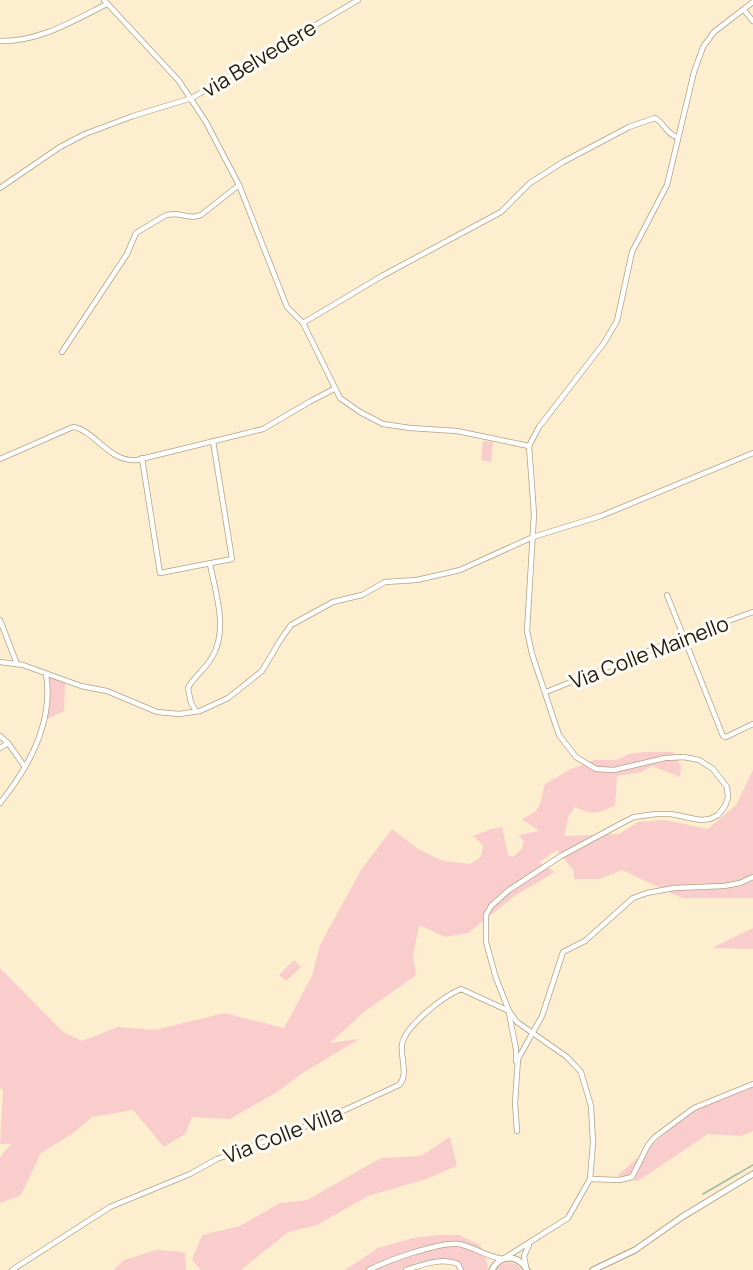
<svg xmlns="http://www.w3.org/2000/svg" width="753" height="1270" font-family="Manrope,sans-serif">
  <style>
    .green { fill: #f9cdcb }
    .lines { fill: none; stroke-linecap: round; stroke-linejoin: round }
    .stream { stroke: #9bbba2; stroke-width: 1.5 }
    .minor-casing { stroke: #b0a386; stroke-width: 6 }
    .major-casing { stroke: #b0a386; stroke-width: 7 }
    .minor { stroke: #fff; stroke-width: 4.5 }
    .major { stroke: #fff; stroke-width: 5 }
    .labels { text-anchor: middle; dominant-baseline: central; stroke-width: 6; stroke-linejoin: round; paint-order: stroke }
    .street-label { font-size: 21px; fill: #201b10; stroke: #fffcf6 }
  </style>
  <rect width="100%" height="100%" fill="#fceecf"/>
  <!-- green -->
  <g class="green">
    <polygon points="483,441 493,442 491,462 481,460"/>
    <polygon points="49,677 65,683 64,711 47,719"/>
    <path d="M 643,752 L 673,752 L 681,766 L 680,777 L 652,766 L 642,772 L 617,776 L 615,805 C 598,814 593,815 575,807 L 569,815 L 564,836 L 619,834 L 638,822 L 665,820 L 708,829 L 736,805 L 753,770 L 753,898 L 682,898 L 622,870 L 599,879 L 574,879 L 574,871 L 557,850 L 539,862 L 555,872 L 516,895 L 468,933 L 445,937 L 419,925 L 413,956 L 416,975 L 364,1012 L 330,1043 L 359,1039 L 301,1074 L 277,1092 L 230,1119 L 192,1117 L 185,1134 L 164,1147 L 133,1110 L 92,1117 L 72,1134 L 41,1153 L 21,1195 L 0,1203 L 0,1157 L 11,1144 L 0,1144 L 3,1089 L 0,1089 L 0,968 L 63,1032 L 82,1041 L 118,1027 L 155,1030 L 224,1013 L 284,1028 L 312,976 L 320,945 L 361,870 L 392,829 L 418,849 L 443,861 L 470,864 L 481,857 L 483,845 L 473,836 L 491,829 L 502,827 L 508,855 L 513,857 L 521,850 L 524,842 L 519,835 L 539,831 L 522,819 C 542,810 540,804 545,784 L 571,769 L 594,760 L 616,760 L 629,754 Z"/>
    <polygon points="753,928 753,949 712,948"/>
    <polygon points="294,960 301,967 286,981 279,975"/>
    <polygon points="753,1086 753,1131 741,1136 708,1134 638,1181 617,1176 690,1112"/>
    <polygon points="450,1137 457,1166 426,1179 368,1196 317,1225 288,1232 241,1270 201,1270 192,1260 202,1235 240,1226 280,1203 307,1200 381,1158 421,1156"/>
    <polygon points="440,1235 459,1235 480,1245 488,1265 487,1270 464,1270 456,1261 439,1259 416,1263 404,1270 345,1270 378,1248 413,1238"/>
    <polygon points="156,1250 185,1252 186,1270 114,1270 124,1260"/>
    <polygon points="509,1262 516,1264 522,1270 496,1270 502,1264"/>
  </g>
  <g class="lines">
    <!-- stream -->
    <polyline class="stream" points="703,1194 753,1165"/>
    <!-- minor casing -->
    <g class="minor-casing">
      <g id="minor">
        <polyline points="104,0 179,81 206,122 239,185 287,307 303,323 340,398 360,412 383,424 410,428 457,431 529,446"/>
        <polyline points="744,10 753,21"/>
        <path d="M 0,41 C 39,42 73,21 107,4"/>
        <polyline points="0,188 60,147 85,134 133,116 192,98 358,0"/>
        <path d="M 303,323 L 382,276 L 501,212 L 530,183 L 563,162 L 629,127 L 655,118 C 664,123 668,136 678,137"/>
        <polyline points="62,352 127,254 136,233 166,215 175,214 193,217 201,215 239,185"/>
        <polyline points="142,458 160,573 232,559 213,441"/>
        <path d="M 0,459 L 73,427 C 95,430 109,463 137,460 L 263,429 L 311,401 L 334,389"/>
        <polyline points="667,595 723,736 726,737 753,724"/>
        <polyline points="0,620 17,664"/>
        <polyline points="0,662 23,665 81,686 107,691 157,712 179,714 200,711 228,698 262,671 281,639 291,625 333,602 362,595 385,582 417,580 460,570 533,537 601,516 753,453"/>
        <polyline points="546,692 683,637 753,612"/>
        <path d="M 196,711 L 191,703 L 188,688 C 194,677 204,670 211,659 C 229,631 216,595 210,564"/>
        <polyline points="0,736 8,743"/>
        <polyline points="0,748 8,743 25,767"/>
        <path d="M 0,803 C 29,767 54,722 46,674"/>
        <polyline points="509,1013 516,1049 516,1061"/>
        <polyline points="517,1131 515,1103 518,1059 542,1016 563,952 585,941 633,898 647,893 674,888 724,886 740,883 753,877"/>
        <polyline points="590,1179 620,1180 632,1177 648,1145 655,1137 694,1108 753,1084"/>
        <polyline points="526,1267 524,1256 529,1245"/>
        <path d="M 12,1270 L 110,1207 L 190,1174 L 217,1159 L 323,1120 L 399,1085 C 409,1075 400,1057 402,1044 C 406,1025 444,996 461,989 L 509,1011"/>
        <path d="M 369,1270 C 386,1261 441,1241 459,1244 C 474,1247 487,1257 503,1259 L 568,1218 L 590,1179 L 593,1143 L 591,1106 L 581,1072 L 567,1057 L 517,1022 L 509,1011 L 496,978 L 486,942 L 486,915 L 491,906 L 509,890 L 561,856 L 624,822 L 634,817 L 656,814 L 671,814 L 700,820 L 710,819 L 718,815 L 725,806 L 728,798 L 727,787 L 713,769 L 699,760 L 684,757 L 665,758 L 614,770 L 596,769 L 576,757 L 559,735 L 532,654 L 527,631 L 534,514 L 529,446 L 539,427 L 604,343 L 617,321 L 632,252 L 667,185 L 694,72 L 703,47 L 714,32 L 753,2"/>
        <path d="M 406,1270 C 421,1265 442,1257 458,1264 L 461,1270"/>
      </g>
    </g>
    <!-- major casing -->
    <g class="major-casing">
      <g id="major">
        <path d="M 492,1270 C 500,1254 518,1254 527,1270"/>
        <polyline points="593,1270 635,1250 682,1217 753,1174"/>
      </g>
    </g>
    <!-- minor -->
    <use href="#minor" class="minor"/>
    <!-- major -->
    <use href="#major" class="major"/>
  </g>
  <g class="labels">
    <!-- street labels -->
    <g class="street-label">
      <text transform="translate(259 58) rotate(-31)">via Belvedere</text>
      <text transform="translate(649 652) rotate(-21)">Via Colle Mainello</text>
      <text transform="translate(283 1134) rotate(-21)">Via Colle Villa</text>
    </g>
  </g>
</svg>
